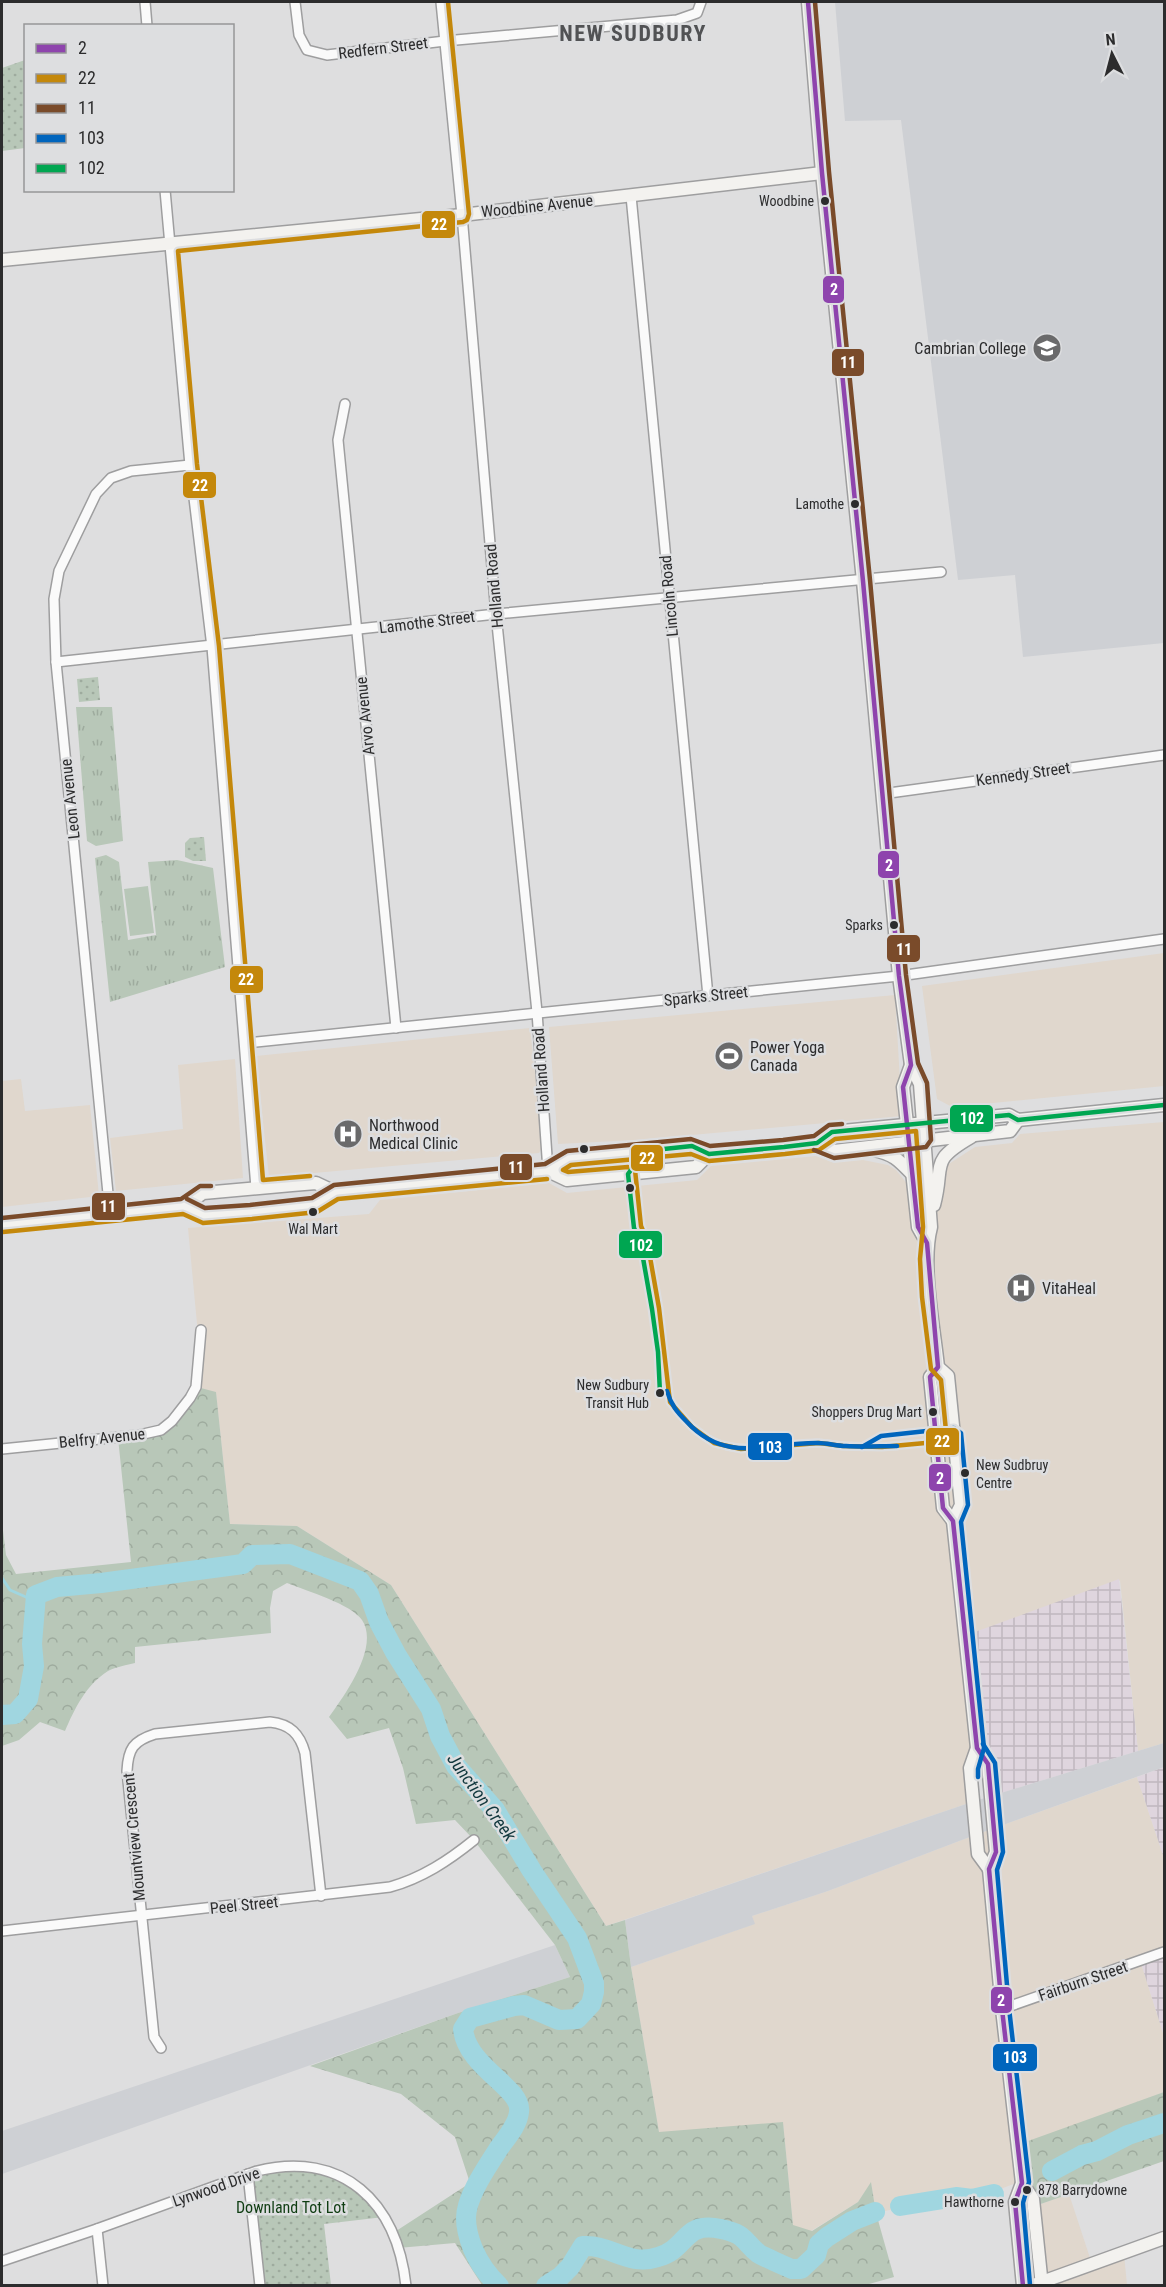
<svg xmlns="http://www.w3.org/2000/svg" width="1166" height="2287" font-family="'Roboto Condensed',sans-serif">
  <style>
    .commercial { fill: #e0d7cd }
    .industrial { fill: url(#industrial-grid) }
    .built { fill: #ced0d4 }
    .grass { fill: url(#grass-tufts) }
    .forest { fill: url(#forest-crowns) }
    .park { fill: url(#park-dots) }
    .garden { fill: #b8c7b8 }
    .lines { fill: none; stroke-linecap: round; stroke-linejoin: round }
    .stream { stroke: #a0d6e0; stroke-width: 3 }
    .river { stroke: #a0d6e0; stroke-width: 20 }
    .street-casing { stroke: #9e9e9f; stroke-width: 12 }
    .secondary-casing { stroke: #9e9e9f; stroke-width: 15 }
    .street { stroke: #fafafa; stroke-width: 9 }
    .secondary { stroke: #f3f2ef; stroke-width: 12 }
    .bus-1-casing { stroke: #dddee0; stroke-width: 9 }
    .bus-2-casing { stroke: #dddee0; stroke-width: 9 }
    .bus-3-casing { stroke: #dddee0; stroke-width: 9 }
    .bus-4-casing { stroke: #dddee0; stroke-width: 9 }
    .bus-5-casing { stroke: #dddee0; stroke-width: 9 }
    .bus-1 { stroke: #8e44ad; stroke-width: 4.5 }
    .bus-2 { stroke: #c4880b; stroke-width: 4.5 }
    .bus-3 { stroke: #7a4b2a; stroke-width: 4.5 }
    .bus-4 { stroke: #0065bd; stroke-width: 4.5 }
    .bus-5 { stroke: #00a651; stroke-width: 4.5 }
    .bus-dot { fill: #2c2c2d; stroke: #dddee0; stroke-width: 2 }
    .labels { text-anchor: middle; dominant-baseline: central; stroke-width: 5; stroke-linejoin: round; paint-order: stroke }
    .bus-label { font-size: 14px; fill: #2c2c2d; stroke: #dddee0; text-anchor: end }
    .street-label { font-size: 16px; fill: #2c2c2d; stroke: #dddee0 }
    .poi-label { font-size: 16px; fill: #2c2c2d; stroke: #dddee0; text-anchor: start }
    .park-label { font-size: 16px; fill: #103e13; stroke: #dddee0 }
    .water-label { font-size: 18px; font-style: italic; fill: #11373d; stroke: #dddee0 }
    .district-label { font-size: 22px; font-weight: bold; letter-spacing: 1.5px; fill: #515254; stroke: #dddee0 }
    .line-badge { stroke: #dddee0; stroke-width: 2 }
    .badge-label { font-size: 16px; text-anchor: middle; font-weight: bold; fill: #fff }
  </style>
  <defs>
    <pattern id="industrial-grid" width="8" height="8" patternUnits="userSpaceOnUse" patternTransform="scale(1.5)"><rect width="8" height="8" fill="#dfd5de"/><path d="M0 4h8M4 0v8" fill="none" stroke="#c0b7bf"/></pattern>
    <pattern id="grass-tufts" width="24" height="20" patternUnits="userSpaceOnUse" patternTransform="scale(1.5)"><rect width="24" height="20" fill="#b8c7b8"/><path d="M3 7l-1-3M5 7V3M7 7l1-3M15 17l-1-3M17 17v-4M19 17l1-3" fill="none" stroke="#9eab9e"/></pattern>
    <pattern id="forest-crowns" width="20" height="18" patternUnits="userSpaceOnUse" patternTransform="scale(1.5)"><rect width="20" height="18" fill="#b8c7b8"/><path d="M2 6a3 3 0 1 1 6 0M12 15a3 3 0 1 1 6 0" fill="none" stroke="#9eab9e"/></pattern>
    <pattern id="park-dots" width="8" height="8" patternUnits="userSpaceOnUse" patternTransform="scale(1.5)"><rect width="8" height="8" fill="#b8c7b8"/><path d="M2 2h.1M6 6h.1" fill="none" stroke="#9eab9e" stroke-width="1.8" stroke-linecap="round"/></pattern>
  </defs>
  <rect width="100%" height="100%" fill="#dededf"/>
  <!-- commercial -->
  <g class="commercial">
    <polygon points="1164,953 1164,1086 952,1107 937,1099 922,986"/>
    <polygon points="895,995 902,1116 636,1140 558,1144 549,1027"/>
    <polygon points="530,1028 543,1146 539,1153 269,1177 256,1056"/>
    <polygon points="235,1059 243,1178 116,1191 110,1138 183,1129 178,1065"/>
    <polygon points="21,1079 25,1111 90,1105 99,1196 2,1207 2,1081"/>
    <polygon points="1164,1122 1164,1743 1138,1751 1120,1580 976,1748 972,1802 606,1926 391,1585 297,1526 230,1524 216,1393 197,1387 199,1345 188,1228 369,1214 380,1200 549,1183 567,1193 697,1180 711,1166 816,1156 834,1163 863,1160 888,1165 896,1170 913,1191 916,1238 926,1254 933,1236 938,1193 944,1167 975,1147 1012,1143 1020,1134"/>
    <polygon points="1137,1777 1164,1858 1164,1952 1140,1960 1164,2036 1164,2092 1137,2103 1021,2181 972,2200 956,2198 939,2199 876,2213 871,2183 858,2202 811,2231 793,2226 783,2123 659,2133 631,1967 754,1924 752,1916 828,1891 975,1835"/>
    <polygon points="1069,2194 1092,2264 1124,2254 1127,2285 1043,2285 1035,2206"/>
  </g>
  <!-- industrial -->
  <g class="industrial">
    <polygon points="1119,1579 1138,1751 992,1796 989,1763 976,1748 964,1636"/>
    <polygon points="1164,1767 1164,1858 1137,1777"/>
    <polygon points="1164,1952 1164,2036 1140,1960"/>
  </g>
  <!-- built -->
  <g class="built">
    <polygon points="835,2 1164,2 1164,643 1023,657 1015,575 958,580 901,120 845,121"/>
    <polygon points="1164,1743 1164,1767 975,1835 828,1891 752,1916 755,1924 631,1967 625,1920 972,1802"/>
    <polygon points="555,1945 570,1977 458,2013 2,2174 2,2131"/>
  </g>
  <!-- grass -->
  <g class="grass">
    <polygon points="76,707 112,707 123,841 96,846 87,841"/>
    <polygon points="106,855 119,862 128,940 156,935 148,862 177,860 213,868 225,967 110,1002 95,858"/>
  </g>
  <!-- forest -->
  <g class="forest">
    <path d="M 197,1387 L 216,1392 L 230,1524 L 297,1526 L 391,1585 L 606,1926 L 625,1920 L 631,1967 L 659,2132 L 783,2122 L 793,2225 L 812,2231 L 858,2202 L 871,2182 L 876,2213 L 894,2277 L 862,2286 L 482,2285 L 455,2243 L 398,2248 L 393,2233 L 470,2183 L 455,2137 L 401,2094 L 310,2066 L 458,2013 L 570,1977 L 555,1945 L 473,1839 L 455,1820 L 416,1824 L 403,1768 L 389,1728 L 347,1739 L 329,1717 C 344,1696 380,1647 362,1620 C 351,1604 307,1591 287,1583 L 273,1591 L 270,1608 L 271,1633 L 135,1647 L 135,1663 C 127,1665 116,1667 108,1671 C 86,1685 75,1708 65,1731 L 40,1722 L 19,1740 L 2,1746 L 2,1522 L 6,1555 L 16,1574 L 131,1562 L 118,1438 L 162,1431 Z"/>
    <polygon points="1164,2092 1164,2161 1035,2206 1021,2181 1017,2145"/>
  </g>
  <!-- park -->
  <g class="park">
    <polygon points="25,60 25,148 2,151 2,68"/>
    <polygon points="98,677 100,700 79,702 77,679"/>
    <polygon points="204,837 206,861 193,861 185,857 185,843 190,838"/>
    <polygon points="304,2169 353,2185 384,2217 324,2224 331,2285 261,2285 250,2176"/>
  </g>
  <!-- garden -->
  <polygon class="garden" points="148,886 154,933 130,936 124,889"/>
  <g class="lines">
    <!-- stream -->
    <polyline class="stream" points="2,1578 10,1590 35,1601"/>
    <!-- river -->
    <g class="river">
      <path d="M 2,1715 L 15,1714 L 28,1699 L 34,1666 L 32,1644 L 36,1595 L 57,1587 L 101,1583 L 243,1564 L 252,1555 L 290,1554 L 360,1581 L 369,1594 L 379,1622 L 396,1654 L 431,1709 L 440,1736 L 456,1766 L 495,1810 L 532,1871 L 577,1938 L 594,1983 L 594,1992 L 591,2004 L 577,2019 L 559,2020 L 524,2005 L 514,2006 L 470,2018 L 463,2029 C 467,2068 523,2088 519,2112 C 518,2125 506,2138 499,2148 C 488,2166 466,2196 466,2218 C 466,2229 469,2239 473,2249 C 479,2263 487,2275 499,2286"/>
      <polyline points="1052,2171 1082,2155 1097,2151 1128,2135 1164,2123"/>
      <polyline points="900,2206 956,2197 972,2199 994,2194"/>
      <path d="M 546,2286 L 560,2277 L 570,2267 L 583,2246 C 610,2244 628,2267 658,2257 C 689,2248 682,2221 721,2229 C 746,2234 743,2241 759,2254 C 760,2255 789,2268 792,2269 C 793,2269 800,2269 801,2269 L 816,2255 L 819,2244 L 827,2237 L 852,2221 L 875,2212"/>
    </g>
    <!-- street casing -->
    <g class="street-casing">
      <g id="street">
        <polyline points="145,2 147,26"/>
        <polyline points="295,2 299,35 307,50 327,55 445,41 677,20 697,13 701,2"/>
        <polyline points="441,2 462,215 496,614 537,1012 548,1171"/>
        <polyline points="165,190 190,465 212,647 256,1188"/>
        <polyline points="631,196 708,996"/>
        <polyline points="345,404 338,440 396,1028"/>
        <polyline points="56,662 496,614 941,572"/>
        <polyline points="882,794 1164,755"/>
        <polyline points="246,1043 899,976 1164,939"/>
        <polyline points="110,1214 56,662 54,599 59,571 96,494 111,478 131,471 190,465"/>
        <polyline points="2,1449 139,1435 161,1430 172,1421 190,1398 196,1387 201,1330"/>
        <path d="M 2,1931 L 390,1887 C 422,1878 448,1861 474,1840"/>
        <polyline points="1002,2009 1164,1952"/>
        <path d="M 161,2048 L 154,2037 L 127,1771 C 128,1749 133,1741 155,1734 L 270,1722 C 290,1724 300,1734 305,1753 L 321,1896"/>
        <polyline points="248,2174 260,2286"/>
        <polyline points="97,2229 103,2286"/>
        <path d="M 2,2261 L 97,2229 L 257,2171 C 343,2150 397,2202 406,2286"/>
      </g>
    </g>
    <!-- secondary casing -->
    <g class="secondary-casing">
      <g id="secondary">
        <path d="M 808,2 L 822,173 L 863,581 L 899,976 L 911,1065 L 920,1084 L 931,1227 C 921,1265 934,1327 938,1367 L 948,1376 L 961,1505 L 953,1521 L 977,1748 L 970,1768 L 975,1822 L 978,1854 L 989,1869"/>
        <polyline points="2,260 462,215 822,173"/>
        <polyline points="911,1065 903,1087 918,1227 927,1243"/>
        <polyline points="817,1143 834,1151 1010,1131 1018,1120"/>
        <path d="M 873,1150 C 893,1154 898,1159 912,1174"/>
        <polyline points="548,1171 567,1180 696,1167 709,1154"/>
        <path d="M 934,1205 C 945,1164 928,1162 971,1137"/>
        <polyline points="184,1206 204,1216 251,1212 315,1205 335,1192 548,1171 568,1158 692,1146 709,1154 784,1147 817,1143 832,1132 1009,1115 1018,1120 1164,1105"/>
        <polyline points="2,1225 184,1206 203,1193 292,1185 316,1183 335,1192"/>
        <polyline points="938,1367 930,1377 943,1508 953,1521"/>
        <polyline points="977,1748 988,1764 996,1852 989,1869 1002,2009 1022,2183 1015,2202 1023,2286"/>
        <polyline points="1022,2183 1033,2199 1042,2286"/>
        <polyline points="1031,2286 1164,2238"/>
      </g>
    </g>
    <!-- street -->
    <use href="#street" class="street"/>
    <!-- secondary -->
    <use href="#secondary" class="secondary"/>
    <!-- bus-1 casing -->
    <g class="bus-1-casing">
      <polyline id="bus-1" points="808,2 822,173 863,581 899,976 911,1065 903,1087 918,1227 927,1243 938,1367 930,1377 943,1508 953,1521 977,1748 988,1764 996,1852 989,1869 1002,2009 1022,2183 1015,2202 1023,2286"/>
    </g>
    <!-- bus-2 casing -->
    <g class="bus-2-casing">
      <g id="bus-2">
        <polygon points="916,1131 923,1227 920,1259 922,1297 931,1369 941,1380 947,1441 882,1447 843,1446 819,1443 741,1449 714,1443 692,1427 670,1402 659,1308 647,1240 641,1226 635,1170 628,1167 568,1172 563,1170 571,1165 691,1154 709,1161 785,1154 819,1150 835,1139"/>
        <polyline points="310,1176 263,1180 219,646 197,464 178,251 463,222 467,220 469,214 448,2"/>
        <polyline points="3,1232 183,1214 203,1223 252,1219 317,1212 338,1199 547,1179"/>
      </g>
    </g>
    <!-- bus-3 casing -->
    <g class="bus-3-casing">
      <g id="bus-3">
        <polyline points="814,1150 834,1158 926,1147 931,1140 927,1083 918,1063 906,975 870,580 829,172 815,2"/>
        <polyline points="187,1199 205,1208 250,1205 312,1198 334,1185 545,1164 567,1151 691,1139 710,1146 783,1140 814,1136 829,1125 842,1124"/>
        <polyline points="2,1218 181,1199 200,1186 211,1186"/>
      </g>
    </g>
    <!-- bus-4 casing -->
    <g class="bus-4-casing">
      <g id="bus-4">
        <path d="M 667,1391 C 671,1405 677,1412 687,1422 C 727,1465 768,1442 818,1443 C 827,1443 837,1446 846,1446 C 863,1447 880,1446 897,1446"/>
        <polyline points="862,1447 881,1436 954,1428 961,1433 968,1505 961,1522 984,1748 978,1769 978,1777"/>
        <polyline points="983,1744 995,1763 1003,1852 997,1870 1009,2008 1029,2182 1023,2203 1030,2285"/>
      </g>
    </g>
    <!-- bus-5 casing -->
    <g class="bus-5-casing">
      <polyline id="bus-5" points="660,1393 658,1352 652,1309 640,1241 634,1228 628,1174 645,1151 692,1146 709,1154 784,1147 817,1143 832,1132 1009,1115 1018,1120 1164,1105"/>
    </g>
    <!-- bus-1 -->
    <use href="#bus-1" class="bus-1"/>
    <!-- bus-2 -->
    <use href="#bus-2" class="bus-2"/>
    <!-- bus-3 -->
    <use href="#bus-3" class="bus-3"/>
    <!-- bus-4 -->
    <use href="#bus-4" class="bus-4"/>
    <!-- bus-5 -->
    <use href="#bus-5" class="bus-5"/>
  </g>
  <!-- icons -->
  <defs>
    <g id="university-disc" transform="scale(1.5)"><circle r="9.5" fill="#6a6a6b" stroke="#dddee0"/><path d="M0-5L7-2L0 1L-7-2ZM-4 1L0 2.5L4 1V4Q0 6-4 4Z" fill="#fff"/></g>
    <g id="stadium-disc" transform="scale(1.5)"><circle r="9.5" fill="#6a6a6b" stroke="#dddee0"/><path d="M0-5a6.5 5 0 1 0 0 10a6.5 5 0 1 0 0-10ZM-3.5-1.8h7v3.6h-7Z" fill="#fff"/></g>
    <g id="hospital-disc" transform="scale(1.5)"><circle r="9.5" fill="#6a6a6b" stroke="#dddee0"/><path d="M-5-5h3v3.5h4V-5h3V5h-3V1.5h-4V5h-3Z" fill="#fff"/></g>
  </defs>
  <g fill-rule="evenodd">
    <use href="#university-disc" x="1047" y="348"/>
    <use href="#stadium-disc" x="729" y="1056"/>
    <use href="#hospital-disc" x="348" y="1134"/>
    <use href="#hospital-disc" x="1021" y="1288"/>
  </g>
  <!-- markers -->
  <g class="bus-dot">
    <circle cx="825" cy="201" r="5"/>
    <circle cx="855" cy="504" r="5"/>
    <circle cx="894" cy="925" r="5"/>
    <circle cx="584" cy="1149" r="5"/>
    <circle cx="630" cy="1188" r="5"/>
    <circle cx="313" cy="1212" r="5"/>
    <circle cx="660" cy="1393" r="5"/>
    <circle cx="933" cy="1412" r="5"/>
    <circle cx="965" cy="1473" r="5"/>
    <circle cx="1027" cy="2190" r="5"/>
    <circle cx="1015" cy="2202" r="5"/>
  </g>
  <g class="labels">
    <!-- bus labels -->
    <g class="bus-label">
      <text x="814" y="201">Woodbine</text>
      <text x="844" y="504">Lamothe</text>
      <text x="883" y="925">Sparks</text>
      <text x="313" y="1229" text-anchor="middle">Wal Mart</text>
      <text x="649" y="1385">New Sudbury<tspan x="649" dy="18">Transit Hub</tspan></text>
      <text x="922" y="1412">Shoppers Drug Mart</text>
      <text x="976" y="1465" text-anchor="start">New Sudbruy<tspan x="976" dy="18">Centre</tspan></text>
      <text x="1038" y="2190" text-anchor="start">878 Barrydowne</text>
      <text x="1004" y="2202">Hawthorne</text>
    </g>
    <!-- street labels -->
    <g class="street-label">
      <text transform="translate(383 48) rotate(-7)">Redfern Street</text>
      <text transform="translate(537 206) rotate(-6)">Woodbine Avenue</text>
      <text transform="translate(494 586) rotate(-95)">Holland Road</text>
      <text transform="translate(669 596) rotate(-95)">Lincoln Road</text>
      <text transform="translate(427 622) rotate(-7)">Lamothe Street</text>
      <text transform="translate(365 716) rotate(-96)">Arvo Avenue</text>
      <text transform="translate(1023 774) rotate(-8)">Kennedy Street</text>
      <text transform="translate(70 799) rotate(-96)">Leon Avenue</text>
      <text transform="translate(706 996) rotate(-6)">Sparks Street</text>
      <text transform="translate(541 1070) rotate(-94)">Holland Road</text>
      <text transform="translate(102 1438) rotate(-6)">Belfry Avenue</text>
      <text transform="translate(134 1837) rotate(-95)">Mountview Crescent</text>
      <text transform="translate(244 1905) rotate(-6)">Peel Street</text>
      <text transform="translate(1083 1981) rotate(-19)">Fairburn Street</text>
      <text transform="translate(216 2187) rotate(-19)">Lynwood Drive</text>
    </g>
    <!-- poi labels -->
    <g class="poi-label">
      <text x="1026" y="348" text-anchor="end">Cambrian College</text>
      <text x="750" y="1047">Power Yoga<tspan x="750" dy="18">Canada</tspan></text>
      <text x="369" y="1125">Northwood<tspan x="369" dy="18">Medical Clinic</tspan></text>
      <text x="1042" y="1288">VitaHeal</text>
    </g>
    <!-- park labels -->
    <g class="park-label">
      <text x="291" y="2207">Downland Tot Lot</text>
    </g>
    <!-- water labels -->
    <g class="water-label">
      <text transform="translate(482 1797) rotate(54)">Junction Creek</text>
    </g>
    <!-- district labels -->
    <g class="district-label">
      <text x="633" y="33">NEW SUDBURY</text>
    </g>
  </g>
  <g class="line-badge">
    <rect x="421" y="210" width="35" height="29" rx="6" fill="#c4880b"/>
    <rect x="822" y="275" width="23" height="29" rx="6" fill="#8e44ad"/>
    <rect x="831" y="348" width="34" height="29" rx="6" fill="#7a4b2a"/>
    <rect x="182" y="471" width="35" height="28" rx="6" fill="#c4880b"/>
    <rect x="877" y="850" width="23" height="29" rx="6" fill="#8e44ad"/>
    <rect x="886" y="934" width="35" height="29" rx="6" fill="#7a4b2a"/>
    <rect x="229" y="965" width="35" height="29" rx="6" fill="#c4880b"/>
    <rect x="949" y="1104" width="45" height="29" rx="6" fill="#00a651"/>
    <rect x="630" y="1144" width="34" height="28" rx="6" fill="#c4880b"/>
    <rect x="499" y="1153" width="34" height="28" rx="6" fill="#7a4b2a"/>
    <rect x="91" y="1192" width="35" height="29" rx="6" fill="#7a4b2a"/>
    <rect x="618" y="1230" width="45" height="29" rx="6" fill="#00a651"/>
    <rect x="925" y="1427" width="35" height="29" rx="6" fill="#c4880b"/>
    <rect x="747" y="1432" width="46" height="29" rx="6" fill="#0065bd"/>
    <rect x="928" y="1463" width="24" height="29" rx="6" fill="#8e44ad"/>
    <rect x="990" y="1986" width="23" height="28" rx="6" fill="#8e44ad"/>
    <rect x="992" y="2043" width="46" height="29" rx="6" fill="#0065bd"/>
  </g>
  <g class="badge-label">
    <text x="439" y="230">22</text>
    <text x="834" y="295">2</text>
    <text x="848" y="368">11</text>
    <text x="200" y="491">22</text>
    <text x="889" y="871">2</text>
    <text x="904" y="955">11</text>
    <text x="246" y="985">22</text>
    <text x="972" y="1124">102</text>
    <text x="647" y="1164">22</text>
    <text x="516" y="1173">11</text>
    <text x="108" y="1212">11</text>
    <text x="641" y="1251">102</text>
    <text x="942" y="1447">22</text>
    <text x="770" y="1453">103</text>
    <text x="940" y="1484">2</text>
    <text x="1001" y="2006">2</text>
    <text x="1015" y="2063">103</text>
  </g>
  <!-- border -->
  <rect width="1166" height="2287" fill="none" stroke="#2c2c2d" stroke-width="6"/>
  <!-- legend -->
  <rect x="24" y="24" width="210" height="168" fill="#dddee0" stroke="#969798" stroke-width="1.5"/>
  <rect x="36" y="44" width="30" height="9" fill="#8e44ad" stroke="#969798" stroke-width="1.5"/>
  <text x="78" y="54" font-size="18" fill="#2c2c2d">2</text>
  <rect x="36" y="74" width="30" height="9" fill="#c4880b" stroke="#969798" stroke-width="1.5"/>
  <text x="78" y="84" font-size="18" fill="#2c2c2d">22</text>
  <rect x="36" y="104" width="30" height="9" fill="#7a4b2a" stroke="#969798" stroke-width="1.5"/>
  <text x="78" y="114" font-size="18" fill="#2c2c2d">11</text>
  <rect x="36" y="134" width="30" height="9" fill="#0065bd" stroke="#969798" stroke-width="1.5"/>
  <text x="78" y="144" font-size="18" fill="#2c2c2d">103</text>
  <rect x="36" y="164" width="30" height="9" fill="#00a651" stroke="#969798" stroke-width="1.5"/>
  <text x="78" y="174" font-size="18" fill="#2c2c2d">102</text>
  <!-- north arrow -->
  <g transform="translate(1112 54) rotate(354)" stroke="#dddee0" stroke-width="4.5" paint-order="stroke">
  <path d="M0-4.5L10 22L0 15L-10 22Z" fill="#2c2c2d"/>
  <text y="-9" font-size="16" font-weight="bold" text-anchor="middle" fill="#2c2c2d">N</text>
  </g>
</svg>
